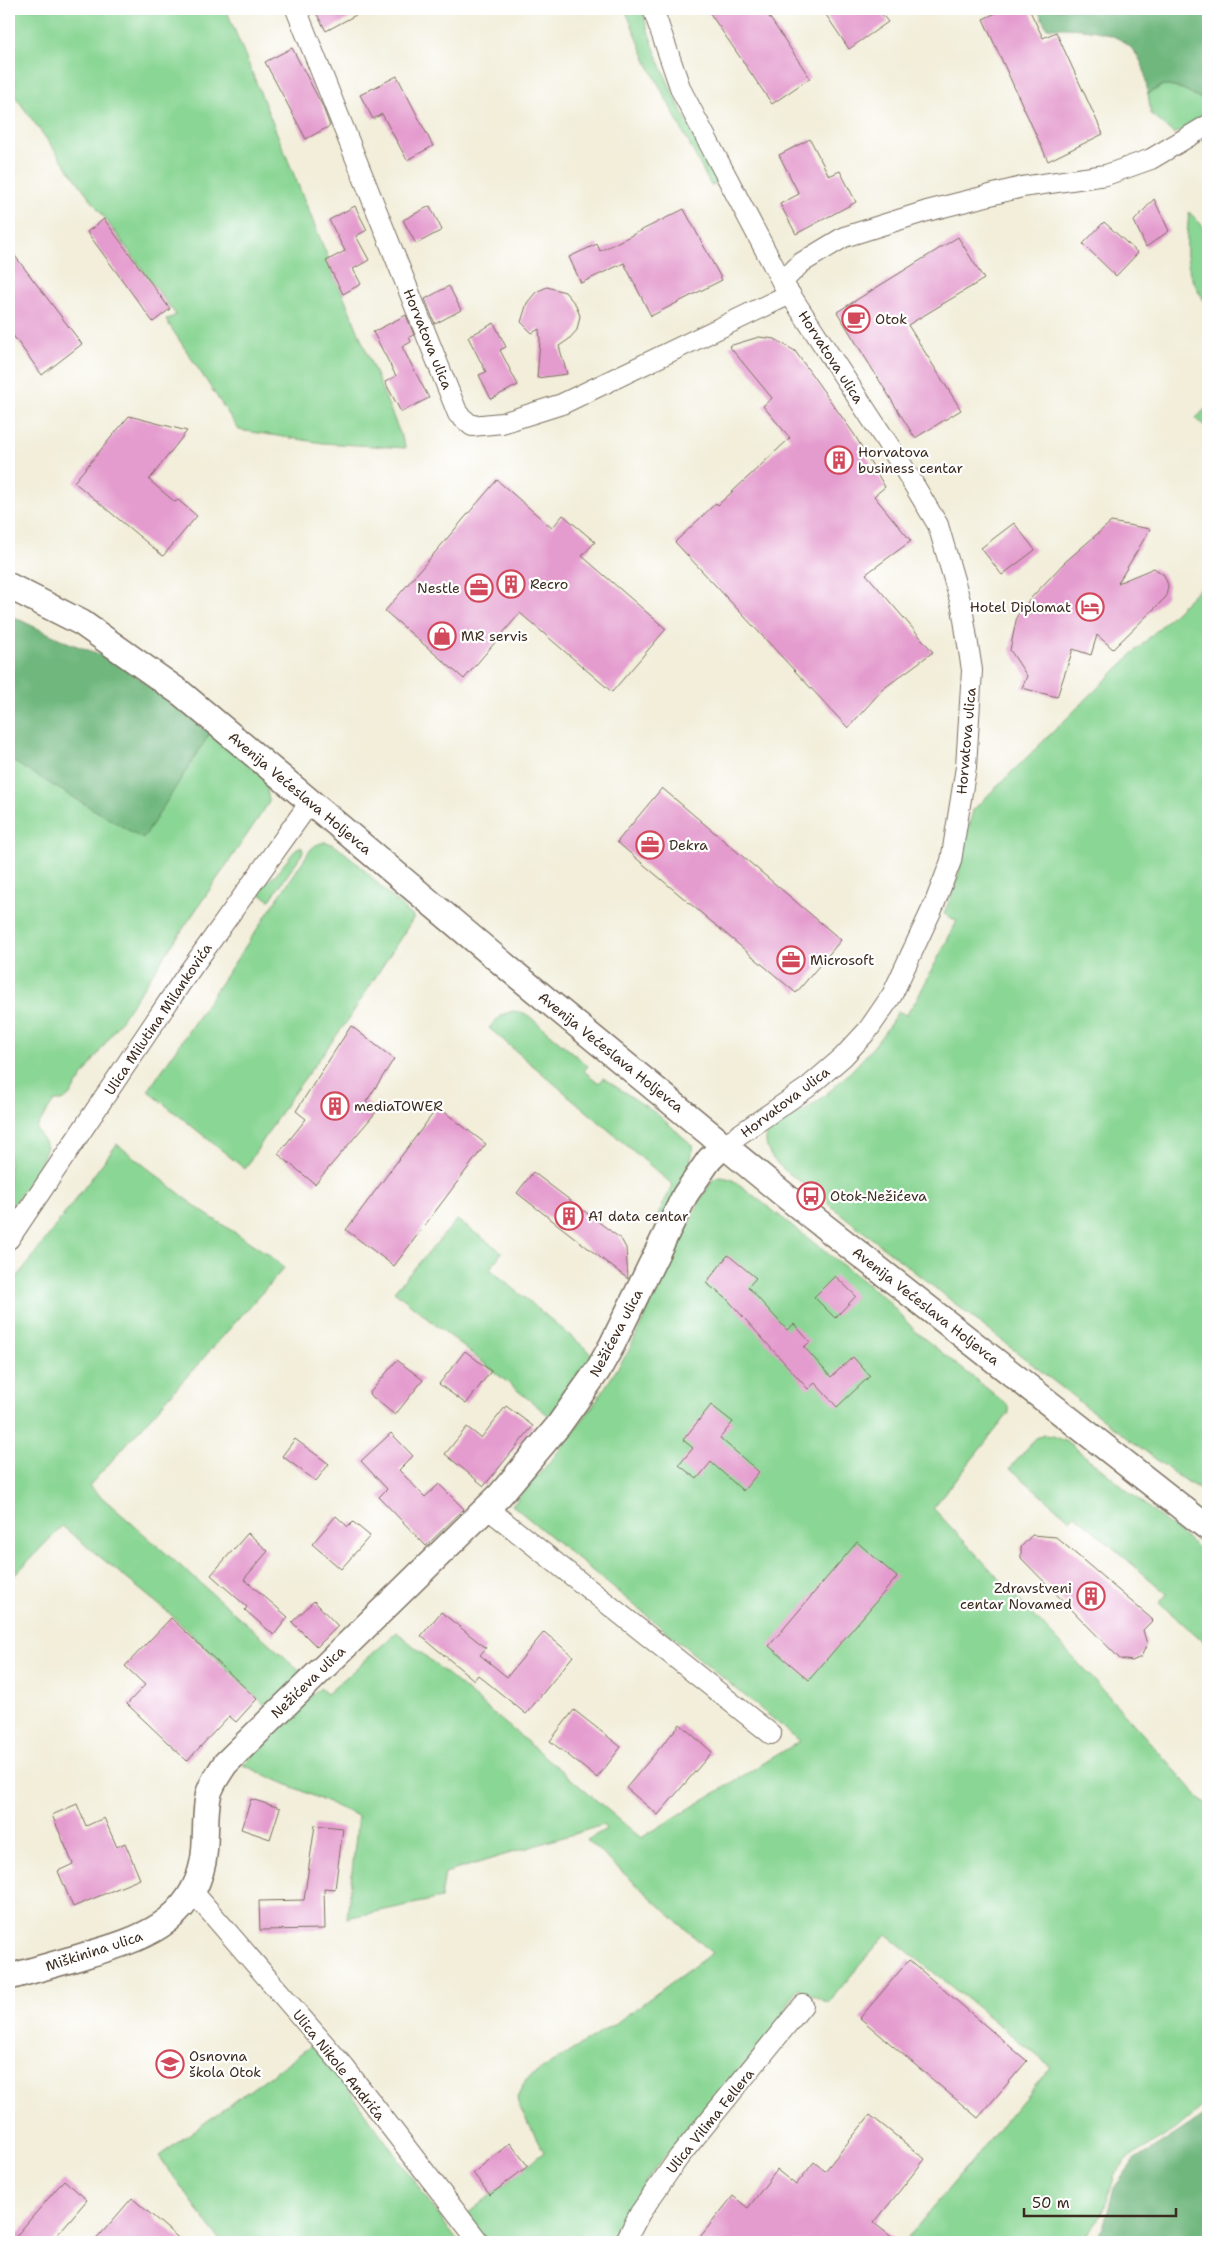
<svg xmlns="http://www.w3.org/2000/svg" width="1217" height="2251" font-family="'Shantell Sans',sans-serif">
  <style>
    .green { fill: #8ad694; stroke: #628059 }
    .forest { fill: #6fb77e; stroke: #55704e }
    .building { fill: #e49bce }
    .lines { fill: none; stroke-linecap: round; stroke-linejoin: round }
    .minor-casing { stroke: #7b6f60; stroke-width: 22 }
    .tertiary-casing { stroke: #7b6f60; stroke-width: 28 }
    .minor { stroke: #fff; stroke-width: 20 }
    .tertiary { stroke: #fff; stroke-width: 25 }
    .labels { text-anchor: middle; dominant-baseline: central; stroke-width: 4.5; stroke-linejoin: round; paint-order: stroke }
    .poi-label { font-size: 14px; fill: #3b2a1e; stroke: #fff; text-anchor: start }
    .street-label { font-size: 14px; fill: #3b2a1e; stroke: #fff }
  </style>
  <rect width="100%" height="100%" fill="#fff"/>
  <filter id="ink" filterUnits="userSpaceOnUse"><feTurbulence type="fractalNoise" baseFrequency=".02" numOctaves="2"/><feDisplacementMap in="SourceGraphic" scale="10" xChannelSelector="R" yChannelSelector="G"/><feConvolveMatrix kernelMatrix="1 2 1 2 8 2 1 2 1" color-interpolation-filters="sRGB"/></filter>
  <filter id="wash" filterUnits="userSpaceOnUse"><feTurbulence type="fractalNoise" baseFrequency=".0096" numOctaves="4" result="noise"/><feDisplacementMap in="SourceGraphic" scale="20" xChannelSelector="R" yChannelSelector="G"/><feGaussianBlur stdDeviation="1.12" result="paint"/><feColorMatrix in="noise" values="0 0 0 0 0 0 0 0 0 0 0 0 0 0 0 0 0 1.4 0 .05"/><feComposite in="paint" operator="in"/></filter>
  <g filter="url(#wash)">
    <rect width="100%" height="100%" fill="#f2eeda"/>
    <!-- green -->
    <g class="green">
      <polygon points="9,9 226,9 406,448 323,443 239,430 166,320 176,315 9,88"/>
      <path d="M 625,9 L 642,9 C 657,70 690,126 718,182 L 711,186 L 647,62 Z"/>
      <polygon points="1163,85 1183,89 1203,100 1208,98 1208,117 1174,134 1151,114 1148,94"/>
      <path d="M 1189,212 L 1208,231 L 1208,307 C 1183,268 1185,256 1189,212 Z"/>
      <polygon points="1208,406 1208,430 1196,418"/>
      <path d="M 1208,580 L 1208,1495 L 1178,1476 L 1084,1405 L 827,1203 L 829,1200 L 814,1188 L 812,1190 C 797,1178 767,1163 766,1142 C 765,1120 793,1119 807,1109 C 839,1086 879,1046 898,1011 L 906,1015 L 917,999 L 957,921 L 944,914 L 957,880 L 973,810 Z"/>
      <polygon points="210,733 272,784 267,790 269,800 268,804 70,1095 63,1101 54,1101 36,1128 47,1147 37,1171 9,1211 9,759 22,766"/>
      <path d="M 324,842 C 343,842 386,895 405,909 L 404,910 L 414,917 L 348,1020 L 288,1101 L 245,1169 L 148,1091 L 311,849 L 316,845 Z"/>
      <polygon points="301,847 303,850 302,854 270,900 256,892 276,874 297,848"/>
      <path d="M 513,1011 L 524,1013 L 529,1016 L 588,1066 L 584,1071 L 599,1083 L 603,1078 L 657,1114 L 692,1145 C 697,1162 666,1210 657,1227 L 653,1224 L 673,1185 L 489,1028 L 501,1015 Z"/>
      <polygon points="117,1144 203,1212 268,1254 284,1268 89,1486 303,1673 268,1708 169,1613 62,1526 9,1581 9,1288"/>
      <path d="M 721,1177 L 731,1179 L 740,1185 L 886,1299 L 916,1332 L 1009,1406 L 1009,1413 L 933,1508 L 1096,1682 L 1208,1807 L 1208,2102 L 1175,2130 L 1126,2160 L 1115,2175 L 1102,2215 L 1080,2242 L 904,2242 L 1051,2067 L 886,1934 L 828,2003 L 798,1988 C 789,2001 783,2018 773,2031 C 717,2099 648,2161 610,2242 L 485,2242 L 466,2215 L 544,2152 L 519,2106 L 517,2098 L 526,2079 L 616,2023 L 712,1953 L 587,1840 L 606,1829 L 603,1825 L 445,1873 L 441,1898 L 347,1918 L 358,1816 L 243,1765 L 320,1688 L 327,1694 L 397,1632 L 641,1838 L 800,1741 L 512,1505 L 554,1457 L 595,1403 L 628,1352 L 700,1201 L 713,1179 Z"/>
      <polygon points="457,1220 502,1252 490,1269 596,1357 553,1419 394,1291"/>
      <polygon points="1044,1435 1053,1436 1069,1443 1208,1556 1208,1645 1159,1603 1167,1594 1075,1515 1070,1520 1010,1468 1036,1438"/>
      <polygon points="315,2043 458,2242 221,2242 159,2156"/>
    </g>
    <!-- forest -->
    <g class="forest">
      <path d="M 1037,9 L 1208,9 L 1208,98 L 1203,100 L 1183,89 L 1163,85 L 1148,94 C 1146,85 1146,73 1142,64 C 1126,27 1080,28 1047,28 Z"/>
      <polygon points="9,615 69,643 110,658 127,669 210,733 143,839 9,759"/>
      <polygon points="1208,2113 1208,2242 1091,2242 1103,2228 1114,2188 1133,2162"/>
    </g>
    <g id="blocks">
      <!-- building -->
      <g class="building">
        <polygon points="314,9 367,9 326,31"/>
        <polygon points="707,9 764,9 810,78 772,104"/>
        <polygon points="822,9 878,9 888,22 849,49"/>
        <polygon points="1004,9 1029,9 1043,38 1056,32 1103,134 1048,161 983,19"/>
        <polygon points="292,48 322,105 330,126 306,139 265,62"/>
        <polygon points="397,76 433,146 407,160 382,114 373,119 360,95"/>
        <polygon points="810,139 829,176 840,171 856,202 796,234 780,204 799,194 779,155"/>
        <polygon points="1154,199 1169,231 1146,247 1134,221"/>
        <polygon points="355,206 367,230 356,236 369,260 353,269 361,284 343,294 326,261 345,251 329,220"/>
        <polygon points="430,206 442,230 416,244 403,220"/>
        <polygon points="684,209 722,280 651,316 624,263 581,283 569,257 597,244 600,251"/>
        <polygon points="104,219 170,309 153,322 87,232"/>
        <polygon points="1104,222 1138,253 1116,276 1083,244"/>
        <polygon points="958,237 984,279 908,325 961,410 915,438 837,312"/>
        <polygon points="9,248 82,344 42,375 9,330"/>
        <polygon points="449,286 461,310 435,324 425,299"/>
        <polygon points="547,287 565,292 576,305 580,316 577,330 568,340 559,346 567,374 537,378 540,340 539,329 532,333 521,322 527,303 536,292"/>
        <polygon points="406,315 414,335 409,337 411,342 402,347 429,398 401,412 385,382 396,376 373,332"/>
        <polygon points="494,323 506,347 500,350 518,385 491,399 479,375 486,372 468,337"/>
        <polygon points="759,337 775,339 795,351 854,434 885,487 874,496 911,541 866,574 933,652 883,689 848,728 675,542 716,503 718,505 790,438 763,406 772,398 729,346"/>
        <polygon points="129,416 187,431 149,480 175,502 178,500 197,516 163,556 74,482"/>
        <polygon points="497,480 552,528 563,515 595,542 582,556 666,629 612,692 520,613 464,679 385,611"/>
        <polygon points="1111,522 1150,529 1118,583 1154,568 1164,575 1168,585 1166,597 1113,649 1097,635 1091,655 1073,649 1057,697 1022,688 1027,676 1010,650 1017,616 1030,599 1064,563"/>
        <polygon points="1014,523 1035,550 1002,575 981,548"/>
        <polygon points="662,788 841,940 796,993 617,842"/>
        <polygon points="351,1026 394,1059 366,1102 377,1111 315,1184 278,1154 306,1119 296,1111"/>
        <polygon points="438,1107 486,1144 394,1266 346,1230"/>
        <polygon points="533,1172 621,1239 626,1248 628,1279 517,1193"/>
        <polygon points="728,1255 756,1278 748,1287 787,1330 794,1324 810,1342 804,1347 831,1377 853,1357 870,1376 837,1407 815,1383 808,1389 727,1299 706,1283"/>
        <polygon points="835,1276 856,1296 835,1318 814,1297"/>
        <polygon points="465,1351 491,1371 466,1404 439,1384"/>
        <polygon points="397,1360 423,1380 395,1415 369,1394"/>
        <polygon points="711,1405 733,1422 720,1438 759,1472 743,1491 711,1462 697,1479 679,1465 693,1448 683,1440"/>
        <polygon points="506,1406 533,1426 484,1486 445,1454 467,1427 481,1438"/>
        <polygon points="391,1433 413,1456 399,1470 425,1497 439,1484 464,1509 426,1546 379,1497 387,1489 361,1461"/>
        <polygon points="295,1439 329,1464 316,1481 282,1456"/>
        <polygon points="336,1516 348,1527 353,1522 370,1536 341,1569 312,1544"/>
        <polygon points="248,1533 268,1551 244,1579 288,1617 274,1635 245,1610 247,1607 211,1575"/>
        <polygon points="1032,1535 1056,1537 1153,1620 1143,1630 1147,1644 1141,1657 1132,1661 1120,1659 1021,1558 1021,1547"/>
        <polygon points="857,1542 897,1577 809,1680 769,1646"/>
        <polygon points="314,1601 338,1626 317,1647 292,1622"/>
        <polygon points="441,1612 486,1648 480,1655 507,1677 544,1632 573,1656 526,1714 478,1675 474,1680 421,1636"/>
        <polygon points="171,1618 257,1699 236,1722 229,1716 187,1761 127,1704 145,1685 125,1666"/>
        <polygon points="574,1710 621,1747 597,1778 550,1741"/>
        <polygon points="680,1724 712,1752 658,1815 626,1788"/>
        <polygon points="251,1799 280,1808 270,1839 241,1829"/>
        <polygon points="77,1804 86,1826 104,1818 117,1847 125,1843 140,1879 73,1907 58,1871 73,1864 52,1815"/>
        <polygon points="315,1825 343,1828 335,1889 324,1888 325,1929 260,1930 259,1901 304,1900"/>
        <polygon points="909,1960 1027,2061 978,2118 860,2018"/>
        <polygon points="870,2115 925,2159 874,2223 898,2242 696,2242 733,2196 748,2208 777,2170 796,2185 814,2162 825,2171"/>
        <polygon points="510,2143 528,2166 490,2195 473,2173"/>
        <polygon points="64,2180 87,2200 51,2242 11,2242"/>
        <polygon points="132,2198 183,2242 94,2242"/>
      </g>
    </g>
  </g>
  <g filter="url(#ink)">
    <use href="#blocks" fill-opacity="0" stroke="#7b6f60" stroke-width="1"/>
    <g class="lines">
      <!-- minor casing -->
      <g class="minor-casing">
        <g id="minor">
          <polyline points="296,9 458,414 472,426 502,423 562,404 790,294"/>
          <polyline points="653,9 681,90 782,282 905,470 938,525 962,607 972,670 966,767 951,861 934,905 892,995 868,1030 843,1057 807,1088 724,1145"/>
          <polyline points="782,282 801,263 844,237 927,211 1022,187 1106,175 1151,159 1208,125"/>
          <polyline points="9,1239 183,980 311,801"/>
          <polyline points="487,1508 771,1734"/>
          <polyline points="193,1892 345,2068 479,2242"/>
          <polyline points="625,2242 640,2213 679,2157 803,2005"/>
        </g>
      </g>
      <!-- tertiary casing -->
      <g class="tertiary-casing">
        <g id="tertiary">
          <polyline points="9,586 82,623 182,694 514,973 788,1198 1208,1528"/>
          <path d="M 9,1977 C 34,1970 60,1963 86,1955 C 139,1940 191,1923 203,1862 C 207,1841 204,1818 208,1797 C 210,1785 219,1774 225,1764 L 500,1495 L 558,1426 L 598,1370 L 612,1345 L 685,1195 L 709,1160 L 724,1145"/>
        </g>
      </g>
      <!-- minor -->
      <use href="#minor" class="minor"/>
      <!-- tertiary -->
      <use href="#tertiary" class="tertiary"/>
    </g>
  </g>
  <!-- icons -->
  <defs>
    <g id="cafe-ring" transform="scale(1.4375)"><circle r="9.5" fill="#fff" stroke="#d1495b" stroke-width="1.5"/><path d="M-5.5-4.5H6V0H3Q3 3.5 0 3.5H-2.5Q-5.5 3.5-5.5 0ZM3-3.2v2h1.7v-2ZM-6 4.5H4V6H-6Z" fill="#d1495b"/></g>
    <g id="building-ring" transform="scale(1.4375)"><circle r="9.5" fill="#fff" stroke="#d1495b" stroke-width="1.5"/><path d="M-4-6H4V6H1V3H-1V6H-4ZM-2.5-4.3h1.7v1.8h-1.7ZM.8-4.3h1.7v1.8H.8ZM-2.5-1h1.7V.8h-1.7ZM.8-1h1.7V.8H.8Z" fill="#d1495b"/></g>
    <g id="office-ring" transform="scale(1.4375)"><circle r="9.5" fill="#fff" stroke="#d1495b" stroke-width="1.5"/><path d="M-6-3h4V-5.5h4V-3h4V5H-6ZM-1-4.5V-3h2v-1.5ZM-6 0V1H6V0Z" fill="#d1495b"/></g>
    <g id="hotel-ring" transform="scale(1.4375)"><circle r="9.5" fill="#fff" stroke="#d1495b" stroke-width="1.5"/><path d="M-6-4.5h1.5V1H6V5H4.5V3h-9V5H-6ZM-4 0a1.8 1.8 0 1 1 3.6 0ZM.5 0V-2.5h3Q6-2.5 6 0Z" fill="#d1495b"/></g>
    <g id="shop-ring" transform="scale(1.4375)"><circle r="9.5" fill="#fff" stroke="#d1495b" stroke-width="1.5"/><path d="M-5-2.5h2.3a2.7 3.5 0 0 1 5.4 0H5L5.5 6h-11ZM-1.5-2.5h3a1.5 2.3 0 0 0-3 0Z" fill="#d1495b"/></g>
    <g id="bus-ring" transform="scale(1.4375)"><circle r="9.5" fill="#fff" stroke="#d1495b" stroke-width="1.5"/><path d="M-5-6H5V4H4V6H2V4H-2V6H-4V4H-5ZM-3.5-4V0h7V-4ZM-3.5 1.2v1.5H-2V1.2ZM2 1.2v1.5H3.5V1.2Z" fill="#d1495b"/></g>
    <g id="school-ring" transform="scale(1.4375)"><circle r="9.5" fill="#fff" stroke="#d1495b" stroke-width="1.5"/><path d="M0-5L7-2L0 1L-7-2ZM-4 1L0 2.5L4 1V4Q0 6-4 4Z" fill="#d1495b"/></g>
  </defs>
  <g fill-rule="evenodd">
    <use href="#cafe-ring" x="856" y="319"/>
    <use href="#building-ring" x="839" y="460"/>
    <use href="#building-ring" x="511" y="584"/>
    <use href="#office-ring" x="479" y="588"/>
    <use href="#hotel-ring" x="1090" y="607"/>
    <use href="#shop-ring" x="442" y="636"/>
    <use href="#office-ring" x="650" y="845"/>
    <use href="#office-ring" x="791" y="960"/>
    <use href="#building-ring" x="335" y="1106"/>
    <use href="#bus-ring" x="811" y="1196"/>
    <use href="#building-ring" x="569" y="1216"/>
    <use href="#building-ring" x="1091" y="1596"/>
    <use href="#school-ring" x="170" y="2064"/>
  </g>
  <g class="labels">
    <!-- poi labels -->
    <g class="poi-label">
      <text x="875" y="319">Otok</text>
      <text x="858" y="452">Horvatova<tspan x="858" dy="16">business centar</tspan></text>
      <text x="530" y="584">Recro</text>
      <text x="460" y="588" text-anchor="end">Nestle</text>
      <text x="1071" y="607" text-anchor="end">Hotel Diplomat</text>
      <text x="461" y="636">MR servis</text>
      <text x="669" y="845">Dekra</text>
      <text x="810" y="960">Microsoft</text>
      <text x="354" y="1106">mediaTOWER</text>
      <text x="830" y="1196">Otok-Nežićeva</text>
      <text x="588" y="1216">A1 data centar</text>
      <text x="1072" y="1588" text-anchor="end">Zdravstveni<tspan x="1072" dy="16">centar Novamed</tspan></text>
      <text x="189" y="2056">Osnovna<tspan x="189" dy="16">škola Otok</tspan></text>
    </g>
    <!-- street labels -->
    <g class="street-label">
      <text transform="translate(428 339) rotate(68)">Horvatova ulica</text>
      <text transform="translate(831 357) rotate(57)">Horvatova ulica</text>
      <text transform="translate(966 741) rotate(-85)">Horvatova ulica</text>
      <text transform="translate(300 793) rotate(40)">Avenija Većeslava Holjevca</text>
      <text transform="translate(158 1019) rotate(-56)">Ulica Milutina Milankovića</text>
      <text transform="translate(611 1052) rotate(39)">Avenija Većeslava Holjevca</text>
      <text transform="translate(785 1102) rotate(-37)">Horvatova ulica</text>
      <text transform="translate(926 1306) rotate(38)">Avenija Većeslava Holjevca</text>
      <text transform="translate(616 1333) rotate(-62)">Nežićeva ulica</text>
      <text transform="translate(308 1682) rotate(-44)">Nežićeva ulica</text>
      <text transform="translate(94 1951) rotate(-18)">Miškinina ulica</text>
      <text transform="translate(339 2065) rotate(51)">Ulica Nikole Andrića</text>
      <text transform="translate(710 2121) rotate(-51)">Ulica Vilima Fellera</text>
    </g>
  </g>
  <!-- margin -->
  <rect width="1217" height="2251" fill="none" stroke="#fff" stroke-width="30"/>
  <!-- scale -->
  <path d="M1024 2208v8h152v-8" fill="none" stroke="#3b2a1e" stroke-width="2.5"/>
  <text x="1032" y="2208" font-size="15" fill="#3b2a1e" stroke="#ffffff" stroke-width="4" paint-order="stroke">50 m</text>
</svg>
